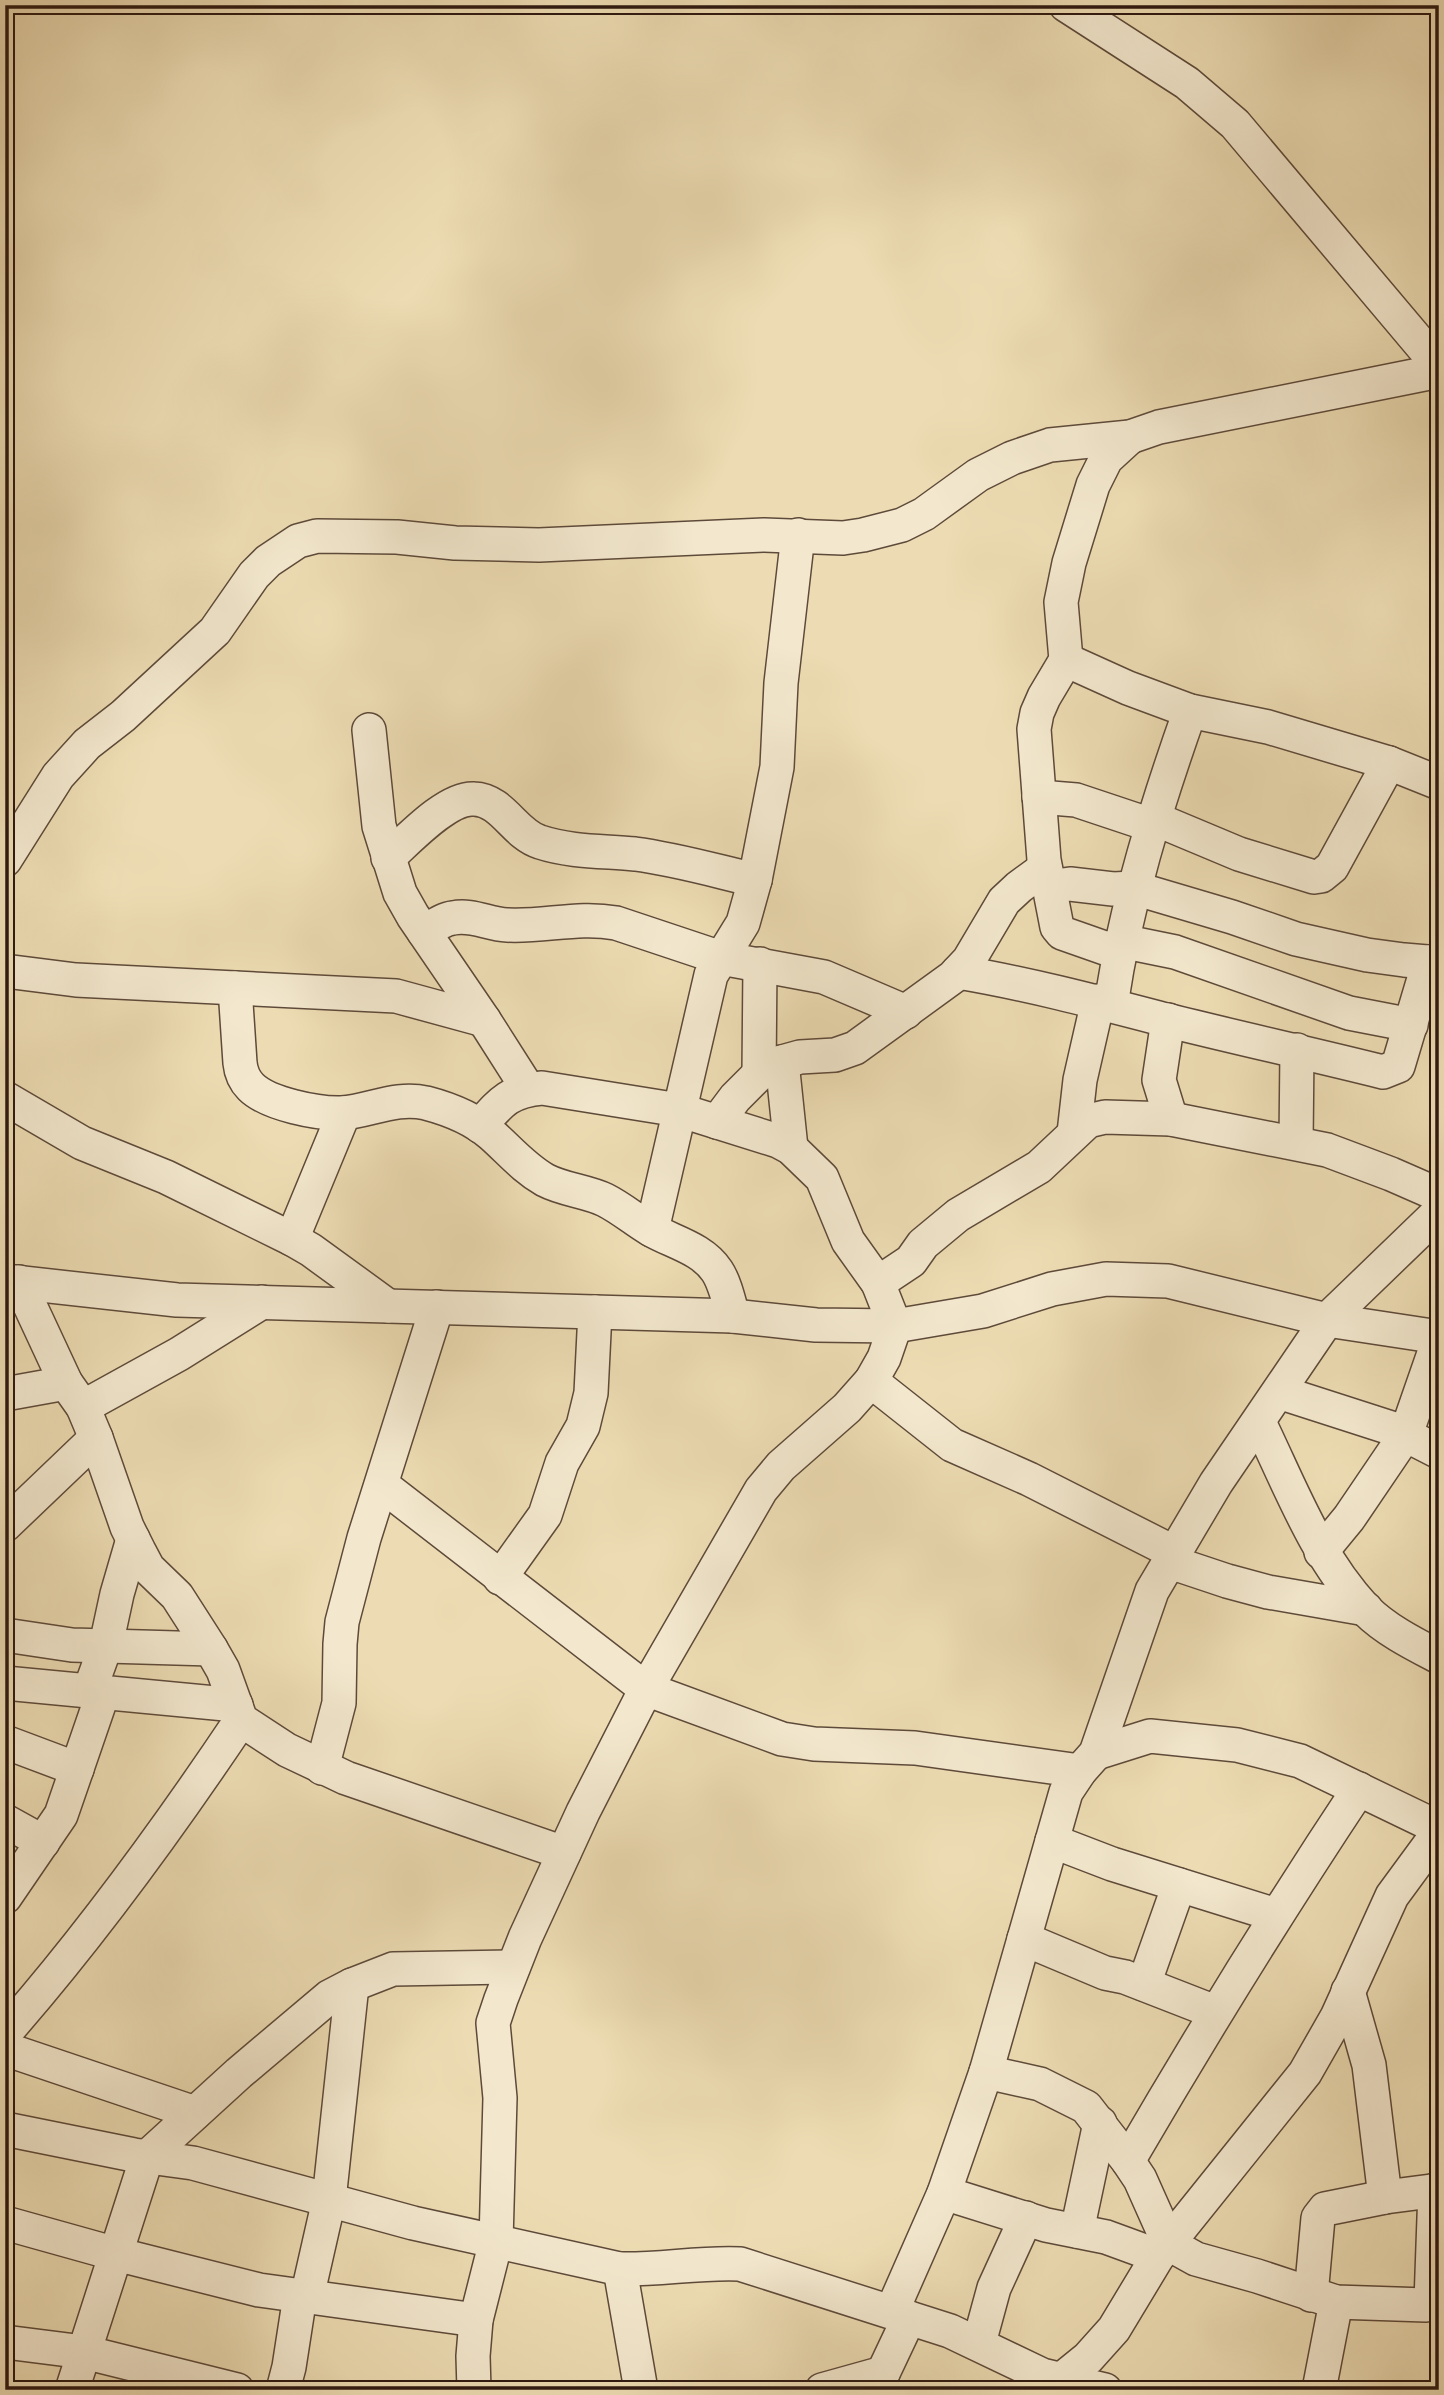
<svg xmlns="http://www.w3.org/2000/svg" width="1444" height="2395" font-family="Cardo,serif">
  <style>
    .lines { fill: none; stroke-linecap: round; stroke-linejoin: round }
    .minor-casing { stroke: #5e4a3a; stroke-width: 36 }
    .minor { stroke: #f3e8ce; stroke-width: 33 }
  </style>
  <rect width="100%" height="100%" fill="#eddcb3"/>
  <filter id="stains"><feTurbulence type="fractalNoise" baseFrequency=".00286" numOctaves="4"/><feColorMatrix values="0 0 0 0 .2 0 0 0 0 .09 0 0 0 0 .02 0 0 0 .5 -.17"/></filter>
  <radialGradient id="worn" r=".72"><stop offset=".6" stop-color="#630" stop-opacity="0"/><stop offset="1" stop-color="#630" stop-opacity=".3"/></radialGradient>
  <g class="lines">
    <!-- minor casing -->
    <g class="minor-casing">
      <g id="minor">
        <polyline points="1066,5 1187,83 1235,124 1439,366"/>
        <polyline points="1066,660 1128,688 1190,711 1268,727 1389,763 1439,783"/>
        <polyline points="369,730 379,826 400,893 413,916 484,1020 528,1089"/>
        <polyline points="1039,797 1076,800 1151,825"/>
        <polyline points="1153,818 1239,854 1314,877 1321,876 1332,867 1389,763"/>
        <path d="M 388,858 C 407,841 447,797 474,799 C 503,800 514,834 540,842 C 570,852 604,851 635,854 C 675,859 716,871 755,880"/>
        <polyline points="5,860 58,776 87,744 123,716 215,631 254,575 268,561 298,541 317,536 397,537 455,543 539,545 764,535 843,538 863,535 902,525 924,514 978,475 1012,458 1050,445 1130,437 1159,427 1439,371"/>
        <polyline points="1049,887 1070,884 1113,889 1134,888 1232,917 1296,939 1367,955 1404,960 1439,963"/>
        <path d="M 424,932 C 433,927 443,919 453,918 C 472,914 488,924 507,925 C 545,927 578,916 616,923 L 721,958 L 824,977 L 906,1012"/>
        <polyline points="1121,941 1175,952 1349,1013 1411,1025"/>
        <polyline points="1119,953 1062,933 1057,927 1044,860 1034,729 1037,713 1044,697 1066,660 1061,602 1069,563 1093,485 1106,459 1130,437"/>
        <polyline points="5,971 76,980 396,996 484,1020"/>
        <path d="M 958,972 C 1029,984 1097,1002 1166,1020 C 1238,1038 1311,1054 1383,1072 L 1398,1066 L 1429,962"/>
        <path d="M 235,988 L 240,1063 C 241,1073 244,1080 251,1087 C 268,1104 318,1114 342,1113 C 370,1111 396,1096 426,1103 C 449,1109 474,1119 492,1135 C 510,1151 524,1168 545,1180 C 564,1190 586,1191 605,1200 C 621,1208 635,1220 650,1229 C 672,1242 702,1248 717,1271 C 725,1283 729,1302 733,1316"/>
        <path d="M 1111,1005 C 1126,903 1156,807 1190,711"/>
        <polyline points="1168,1020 1159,1080 1171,1119"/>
        <polyline points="782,1062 791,1148"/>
        <polyline points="759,1074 760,964"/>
        <polyline points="5,1098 82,1143 166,1177 292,1239 311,1250 388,1306"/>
        <polyline points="717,1122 735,1098 759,1074 782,1062 800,1057 835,1055 855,1048 953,977 969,960 1004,901 1019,887 1045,868"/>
        <polyline points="1074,1133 1080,1080 1098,1001"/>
        <polyline points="1296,1143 1297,1050"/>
        <polyline points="652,1230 711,975 743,923 755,880 777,767 781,683 798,535"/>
        <polyline points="292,1239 344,1113"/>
        <polyline points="5,1281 177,1300 733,1316 816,1325 895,1326 983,1311 1052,1289 1106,1279 1168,1281 1327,1320 1439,1337"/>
        <polyline points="19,1282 66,1383 83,1407 96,1438 127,1527 139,1551 148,1568 177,1596 211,1649 223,1670 241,1720 287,1750 346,1778 564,1853"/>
        <polyline points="878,1283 911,1261 923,1244 958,1215 1039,1167 1088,1121 1105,1117 1171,1119 1327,1150 1391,1174 1439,1195"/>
        <polyline points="871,1381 952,1445 1029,1479 1175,1553"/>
        <polyline points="1279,1392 1394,1429 1439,1452"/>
        <polyline points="5,1394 66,1383"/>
        <polyline points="83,1407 179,1354 262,1302"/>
        <path d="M 1259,1422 C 1290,1486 1316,1557 1366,1610 C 1386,1630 1414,1644 1439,1657"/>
        <polyline points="382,1485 646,1689 782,1739 814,1744 915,1748 1080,1771"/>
        <polyline points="5,1525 96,1438"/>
        <polyline points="1321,1552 1349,1518 1406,1434 1439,1339"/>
        <polyline points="1170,1562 1227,1581 1268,1592 1366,1609"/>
        <polyline points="500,1578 545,1515 562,1463 583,1426 591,1393 595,1312"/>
        <polyline points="5,1635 72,1645 211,1649"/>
        <polyline points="5,1683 236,1705"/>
        <polyline points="89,1692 106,1645 117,1594 133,1539"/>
        <polyline points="5,1742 77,1769"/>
        <polyline points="1096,1753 1150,1736 1237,1745 1300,1761 1439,1828"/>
        <polyline points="322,1768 339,1703 340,1644 342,1622 364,1538 437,1307"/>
        <polyline points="5,1821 43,1842"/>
        <polyline points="1052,1841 1112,1864 1276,1915"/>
        <polyline points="5,1897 61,1815 103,1693"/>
        <polyline points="1024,1939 1105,1973 1125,1977 1215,2012"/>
        <polyline points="1144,1984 1179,1885"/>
        <polyline points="1348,1991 1369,2065 1385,2197"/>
        <path d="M 5,2033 C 91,1935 168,1829 241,1720"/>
        <polyline points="5,2049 195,2113"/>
        <polyline points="986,2072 1040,2084 1086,2107 1128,2161 1140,2179 1169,2244 1196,2259 1257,2276 1336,2302 1426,2305 1431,2302 1435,2190"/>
        <path d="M 5,2129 L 134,2155 L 193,2163 L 413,2223 L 620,2269 C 660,2270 700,2262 740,2264 L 950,2331 L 1042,2375 L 1105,2390"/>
        <path d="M 1128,2161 C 1202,2034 1278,1911 1359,1789"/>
        <polyline points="944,2193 1046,2225 1106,2237 1158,2256"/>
        <polyline points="5,2223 116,2254 259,2290 476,2320"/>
        <polyline points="1077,2231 1100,2123"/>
        <polyline points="620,2269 641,2390"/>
        <polyline points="1311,2295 1318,2218 1325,2209 1385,2197 1439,2190"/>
        <polyline points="307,2297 329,2200 352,1985"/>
        <polyline points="892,2311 944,2193 986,2072 1066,1792 1080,1771 1096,1753 1152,1591 1216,1483 1327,1320 1439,1212"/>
        <polyline points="5,2342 84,2352 237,2390"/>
        <polyline points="979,2343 994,2288 1026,2218"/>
        <polyline points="1051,2388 1088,2358 1114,2329 1158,2256 1305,2073 1337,2017 1392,1896 1439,1832"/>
        <polyline points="72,2390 147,2157 239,2073 329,1997 352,1985 393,1969 513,1967"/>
        <polyline points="283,2390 289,2367 300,2296"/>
        <path d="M 474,2390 L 473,2356 L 476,2320 L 496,2241 L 500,2098 L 493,2023 L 501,1999 L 525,1938 L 583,1812 L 646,1689 L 761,1490 L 781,1466 L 847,1408 L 871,1381 L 884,1358 L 895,1326 L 878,1283 L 848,1241 L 822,1178 L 791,1148 L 778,1141 L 679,1110 L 542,1088 C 509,1091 501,1102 480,1126"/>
        <polyline points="822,2390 883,2373"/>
        <polyline points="875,2390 909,2318"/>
        <polyline points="1319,2390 1336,2302"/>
      </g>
    </g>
    <!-- minor -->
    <use href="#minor" class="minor"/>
  </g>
  <!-- margin -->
  <rect width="1444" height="2395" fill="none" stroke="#eddcb3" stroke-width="28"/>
  <rect x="7" y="7" width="1430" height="2381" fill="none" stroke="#2e1911" stroke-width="3.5"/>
  <rect x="14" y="14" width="1416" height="2367" fill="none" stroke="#2e1911" stroke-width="2"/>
  <rect width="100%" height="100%" filter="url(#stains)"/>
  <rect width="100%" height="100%" fill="url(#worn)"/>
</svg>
